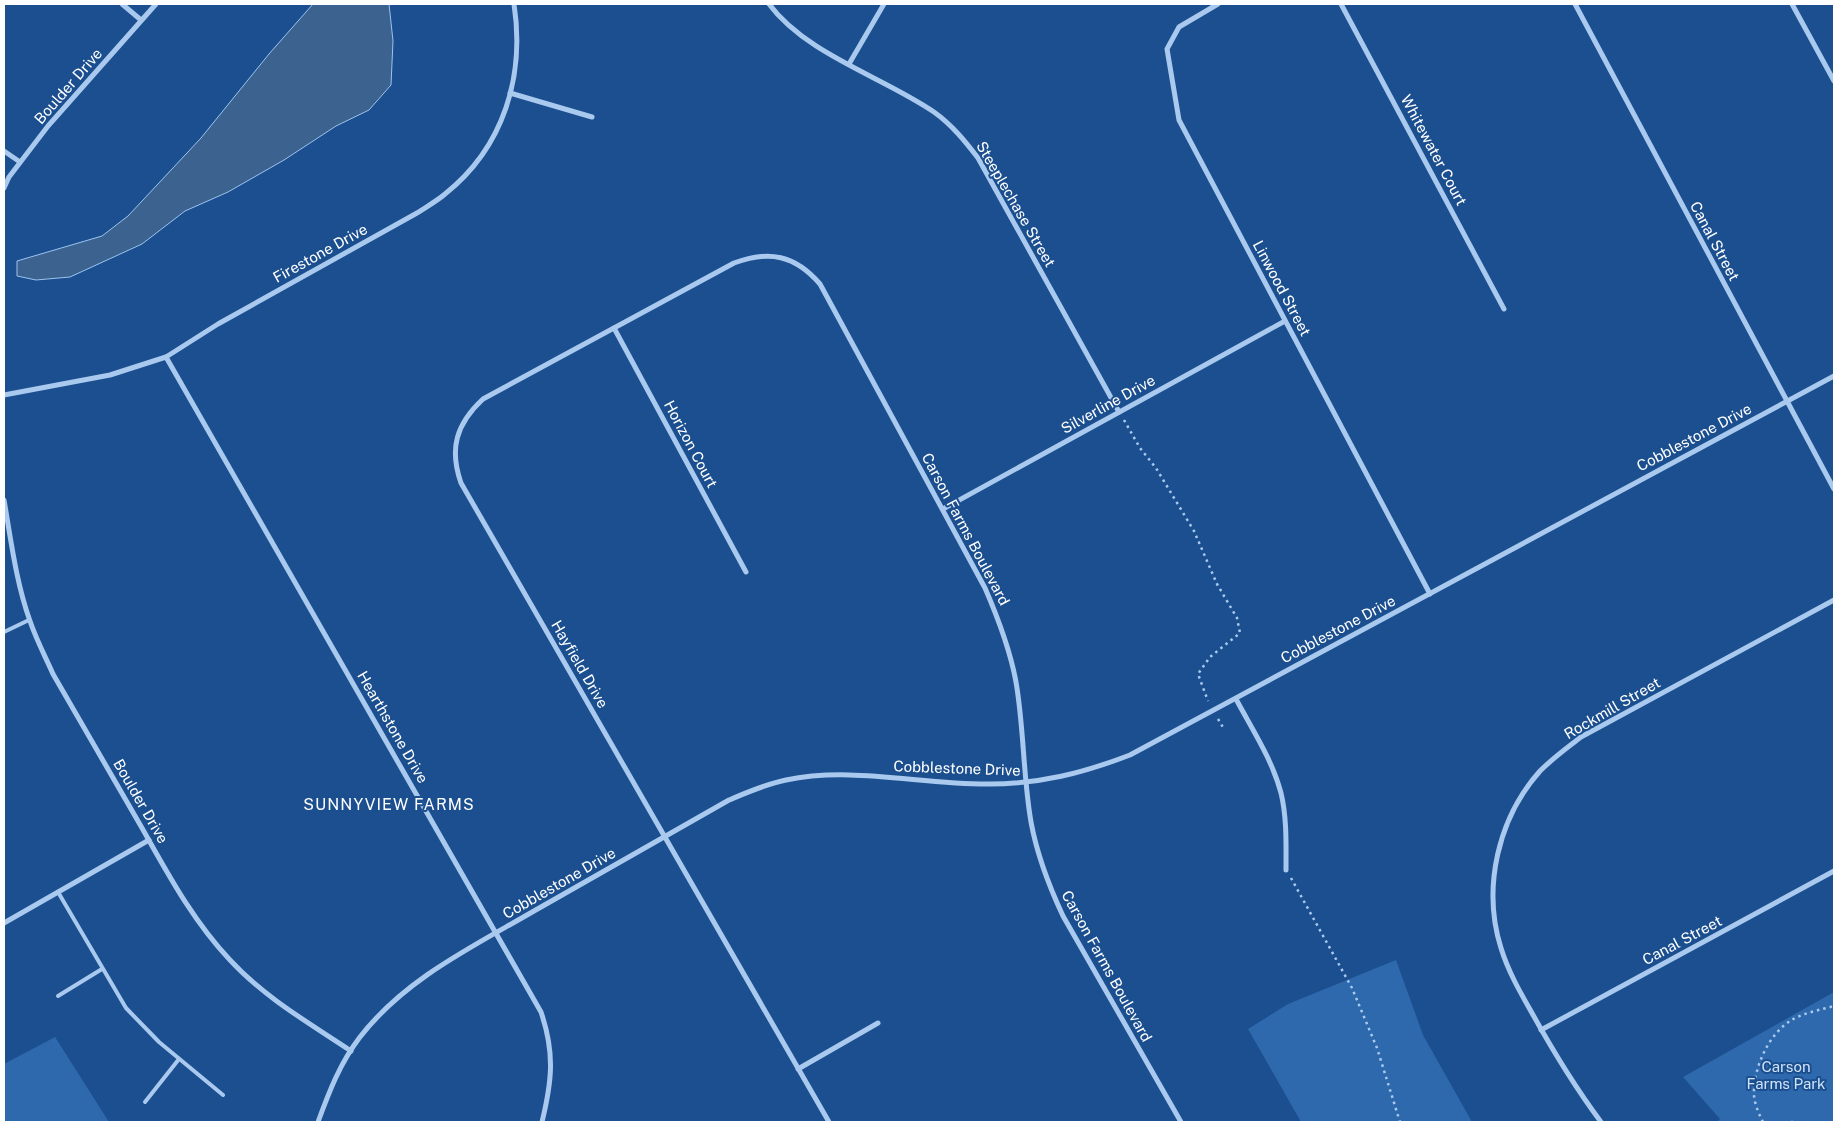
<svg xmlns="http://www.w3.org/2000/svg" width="1838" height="1126" font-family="'Public Sans',sans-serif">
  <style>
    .green { fill: #2e69ad }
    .water { fill: #3c6290; stroke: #9cc4f0 }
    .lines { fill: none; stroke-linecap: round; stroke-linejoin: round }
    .path { stroke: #a9c9ee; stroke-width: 2.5; stroke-dasharray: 2.5 4; stroke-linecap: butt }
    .service { stroke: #a9c9ee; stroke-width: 4 }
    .minor { stroke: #a9c9ee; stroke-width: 5 }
    .labels { text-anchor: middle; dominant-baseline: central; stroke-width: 4; stroke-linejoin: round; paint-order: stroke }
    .street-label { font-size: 15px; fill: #fff; stroke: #1b4f8f }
    .park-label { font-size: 15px; fill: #cfe3fa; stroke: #1b4f8f }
    .neighbourhood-label { font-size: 16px; letter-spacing: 1px; fill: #fff; stroke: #1b4f8f }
  </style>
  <rect width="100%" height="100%" fill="#1b4f8f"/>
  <!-- green -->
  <g class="green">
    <polygon points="1396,960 1423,1035 1472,1122 1301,1122 1248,1029 1288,1004"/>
    <polygon points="1834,992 1834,1122 1717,1122 1720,1119 1683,1077"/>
    <polygon points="55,1037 109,1122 4,1122 4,1064"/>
  </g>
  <!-- water -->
  <polygon class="water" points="313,4 389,4 393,41 391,85 369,110 336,126 284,160 228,192 185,211 142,244 70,277 36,280 17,276 17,261 102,236 128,216 201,138 269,54"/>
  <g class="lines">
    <!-- path -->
    <g class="path">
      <polyline points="1124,420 1140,448 1156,468 1194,531 1217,584 1237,618 1240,633 1210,657 1198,674 1208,701"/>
      <polyline points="1218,719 1224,729"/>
      <polyline points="1291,878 1352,988 1377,1048 1400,1122"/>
      <path d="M 1763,1122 C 1759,1114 1755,1105 1754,1096 C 1753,1070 1767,1036 1790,1021 C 1802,1013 1820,1010 1834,1006"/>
      <polyline points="1791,1122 1793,1122"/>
    </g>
    <!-- service -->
    <g class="service">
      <polyline points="4,632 29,620"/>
      <polyline points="58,892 126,1008 159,1042 223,1095"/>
      <polyline points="58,996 102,969"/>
      <polyline points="145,1102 179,1059"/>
    </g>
    <!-- minor -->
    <g class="minor">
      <polyline points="122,4 141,20"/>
      <path d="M 769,4 C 806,54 883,77 934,112 C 952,125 965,141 978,158 L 1119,412"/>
      <polyline points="1218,4 1179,27 1167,49 1179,120 1430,594"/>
      <polyline points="1341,4 1504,309"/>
      <polyline points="1575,4 1834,489"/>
      <polyline points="1792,4 1834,81"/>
      <polyline points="849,64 884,4"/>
      <polyline points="510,93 592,117"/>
      <polyline points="4,151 20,162"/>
      <polyline points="4,188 9,177 48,126 156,4"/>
      <polyline points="614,328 746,572"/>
      <path d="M 166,357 L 541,1012 C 555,1053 552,1081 542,1122"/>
      <path d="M 4,395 L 110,375 L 166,357 L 218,324 L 417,213 C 426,207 437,201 445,194 C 504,147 525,76 514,4"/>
      <path d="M 4,500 C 11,540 16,582 30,621 C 36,639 45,656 53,674 C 83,725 112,777 142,828 C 168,874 193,921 230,960 C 264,997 309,1023 351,1051"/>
      <polyline points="943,509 1285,321"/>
      <path d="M 1236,699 C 1252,729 1272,759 1281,793 C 1287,818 1286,844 1286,870"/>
      <polyline points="4,923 149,840"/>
      <polyline points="1541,1030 1834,871"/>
      <polyline points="798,1069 878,1023"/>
      <path d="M 318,1122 C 329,1092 340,1063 360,1037 C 405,979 472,947 534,911 C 599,874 664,837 729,800 C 748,792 766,784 786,780 C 852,766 923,785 990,784 C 1040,784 1083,773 1130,755 L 1834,376"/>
      <path d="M 829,1122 L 461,483 C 449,449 456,424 483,399 L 734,263 C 769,250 795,255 820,284 L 985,588 C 998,618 1010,649 1016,682 C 1024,728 1023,776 1031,822 C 1037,855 1049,886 1063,916 L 1181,1122"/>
      <path d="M 1601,1122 C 1575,1087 1553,1051 1532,1013 C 1520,992 1508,971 1501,948 C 1482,888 1498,818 1540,771 C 1553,758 1567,748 1581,737 L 1834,600"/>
    </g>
  </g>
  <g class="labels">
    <!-- street labels -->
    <g class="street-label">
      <text transform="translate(68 86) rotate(-49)">Boulder Drive</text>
      <text transform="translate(1434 150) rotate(62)">Whitewater Court</text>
      <text transform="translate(1016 204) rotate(60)">Steeplechase Street</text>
      <text transform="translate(1715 241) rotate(62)">Canal Street</text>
      <text transform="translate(320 253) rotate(-29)">Firestone Drive</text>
      <text transform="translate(1282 288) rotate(62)">Linwood Street</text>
      <text transform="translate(1108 404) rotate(-29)">Silverline Drive</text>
      <text transform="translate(1694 437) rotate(-28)">Cobblestone Drive</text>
      <text transform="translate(691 444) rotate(62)">Horizon Court</text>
      <text transform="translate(966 529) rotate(62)">Carson Farms Boulevard</text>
      <text transform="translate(1338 629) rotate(-28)">Cobblestone Drive</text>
      <text transform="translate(580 664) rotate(60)">Hayfield Drive</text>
      <text transform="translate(1612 708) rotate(-30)">Rockmill Street</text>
      <text transform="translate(393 727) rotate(60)">Hearthstone Drive</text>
      <text transform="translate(957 768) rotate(2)">Cobblestone Drive</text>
      <text transform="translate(141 801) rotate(60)">Boulder Drive</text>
      <text transform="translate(559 883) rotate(-30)">Cobblestone Drive</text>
      <text transform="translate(1682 940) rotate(-28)">Canal Street</text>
      <text transform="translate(1107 966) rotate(61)">Carson Farms Boulevard</text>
    </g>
    <!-- park labels -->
    <g class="park-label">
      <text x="1786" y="1066">Carson<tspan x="1786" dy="17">Farms Park</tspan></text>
    </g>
    <!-- neighbourhood labels -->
    <g class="neighbourhood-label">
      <text x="389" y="804">SUNNYVIEW FARMS</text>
    </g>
  </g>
  <!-- border -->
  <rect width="1838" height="1126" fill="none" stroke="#ffffff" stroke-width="10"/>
</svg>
